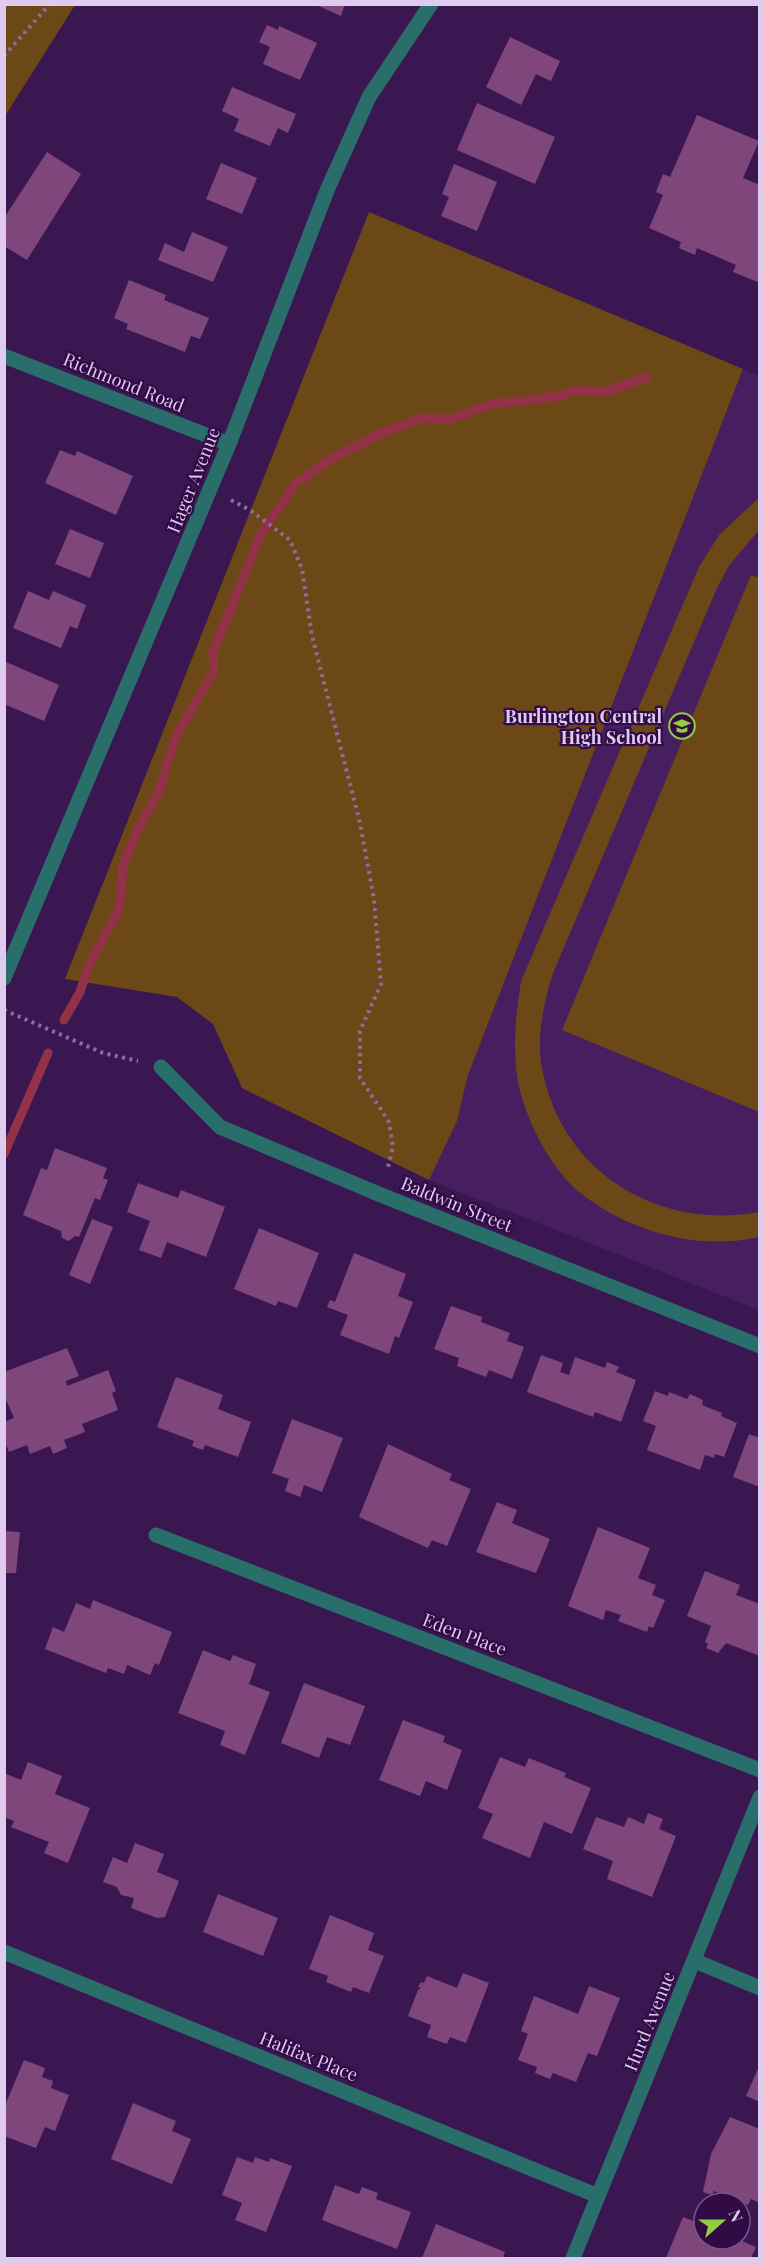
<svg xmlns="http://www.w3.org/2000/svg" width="764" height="2263" font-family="'Playfair Display',serif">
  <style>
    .built { fill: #471e60 }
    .green { fill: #6d4817 }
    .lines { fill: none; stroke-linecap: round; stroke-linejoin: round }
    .stream { stroke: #933148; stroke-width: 9 }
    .building { fill: #7e467b }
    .path { stroke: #8a6e9d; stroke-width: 4; stroke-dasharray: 3 4.5; stroke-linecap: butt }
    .minor { stroke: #296e6a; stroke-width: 15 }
    .labels { text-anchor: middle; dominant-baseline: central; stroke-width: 4.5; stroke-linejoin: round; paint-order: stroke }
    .street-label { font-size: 18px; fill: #decbee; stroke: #310b46 }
    .poi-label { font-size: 18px; font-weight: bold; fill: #decbee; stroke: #310b46; text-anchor: end }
  </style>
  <rect width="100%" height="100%" fill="#3b1752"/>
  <!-- built -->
  <polygon class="built" points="743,369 760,376 759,1310 429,1180 457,1121 468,1075"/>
  <!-- green -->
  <g class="green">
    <polygon points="5,4 75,5 5,116 4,5"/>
    <polygon points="369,212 743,369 468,1075 457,1121 429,1180 242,1088 213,1024 177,997 65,979"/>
    <path d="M 759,498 L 759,530 L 730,564 L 717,588 L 553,973 C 544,1002 537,1033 541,1063 C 558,1170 656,1231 759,1212 L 759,1237 C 697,1251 630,1232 579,1192 C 554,1171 534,1134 524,1104 C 510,1064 515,1021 521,981 L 699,567 L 719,535 Z"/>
    <polygon points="751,575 760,578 759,1112 562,1030"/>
  </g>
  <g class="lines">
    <!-- stream -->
    <g class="stream">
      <polyline points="64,1020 80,992 90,963 119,909 123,866 139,826 158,794 176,736 214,671 213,652 261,534 295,484 331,459 382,433 422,418 451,419 492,404 560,396 576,390 605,392 647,377"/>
      <polyline points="4,1154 48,1053"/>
    </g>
  </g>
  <!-- building -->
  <g class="building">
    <polygon points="314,4 345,4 341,16"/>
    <polygon points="267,25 278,30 279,26 317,43 300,80 263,64 270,47 259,42"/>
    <polygon points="510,37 560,61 551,81 536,74 521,105 486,87"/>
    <polygon points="232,87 296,114 288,133 278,128 270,146 234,131 239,119 222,111"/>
    <polygon points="477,103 555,137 535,184 457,150"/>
    <polygon points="697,115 759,141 743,178 760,185 760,283 733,272 736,265 697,248 695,255 679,248 681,242 649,228 663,195 656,192 663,174 670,177"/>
    <polygon points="47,152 81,174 27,260 4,246 4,218"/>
    <polygon points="221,163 257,178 242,214 206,199"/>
    <polygon points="454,164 497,182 477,231 441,216 449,197 442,194"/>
    <polygon points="192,232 228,247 213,282 158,260 165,243 184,252"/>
    <polygon points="129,280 166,295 164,300 209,318 200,339 191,336 185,352 126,329 128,324 114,318"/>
    <polygon points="60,450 75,456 77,451 133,476 116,515 45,483"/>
    <polygon points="70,529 104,543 90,578 55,564"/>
    <polygon points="28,591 49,600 53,591 86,605 77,629 70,626 61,648 13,628"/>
    <polygon points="4,661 59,685 44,721 4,704"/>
    <polygon points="55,1148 107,1168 103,1178 108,1180 100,1200 95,1198 79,1237 75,1236 69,1241 62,1238 61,1231 23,1215 41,1168 47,1170"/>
    <polygon points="138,1183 178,1198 181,1190 225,1207 206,1257 167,1242 161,1258 139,1250 150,1221 127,1212"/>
    <polygon points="92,1219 113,1227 90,1284 69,1275"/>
    <polygon points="259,1228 319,1253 297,1308 278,1301 276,1306 234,1289"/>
    <polygon points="354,1253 406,1274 398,1296 413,1302 399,1338 395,1336 389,1354 340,1335 348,1315 327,1307 330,1300 335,1302"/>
    <polygon points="451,1306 482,1317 481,1322 510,1333 507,1341 524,1347 512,1379 489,1370 486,1377 457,1366 459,1358 434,1349"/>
    <polygon points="67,1348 79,1376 66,1381 67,1386 108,1370 116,1391 112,1393 118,1410 82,1424 85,1432 64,1440 67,1448 53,1454 50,1446 30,1454 27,1445 9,1452 4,1440 4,1422 14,1418 4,1395 4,1372"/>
    <polygon points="541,1355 563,1363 560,1372 569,1375 575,1357 605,1368 607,1362 619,1367 616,1372 636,1380 621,1422 595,1412 593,1417 527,1392"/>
    <polygon points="176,1377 223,1395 218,1409 251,1422 238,1457 205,1445 203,1450 192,1446 194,1441 157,1427"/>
    <polygon points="655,1391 668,1396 669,1392 687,1399 690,1394 703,1400 702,1405 722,1413 721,1416 737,1423 724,1457 715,1454 714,1458 705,1455 700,1470 647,1450 656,1426 643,1421"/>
    <polygon points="292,1419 343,1438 322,1492 304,1485 300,1497 285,1491 289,1479 272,1473"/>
    <polygon points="749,1434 760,1438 760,1487 733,1477"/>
    <polygon points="388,1444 452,1474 449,1480 471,1489 447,1546 432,1540 428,1548 359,1517"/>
    <polygon points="497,1502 517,1510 512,1523 550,1539 536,1573 476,1552"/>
    <polygon points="598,1527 650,1548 638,1578 656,1585 652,1595 665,1600 653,1628 649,1626 647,1632 618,1621 621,1615 606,1610 603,1620 568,1606"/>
    <polygon points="4,1531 20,1532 16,1573 4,1573"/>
    <polygon points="705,1571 740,1585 736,1595 760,1604 760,1656 726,1643 718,1653 706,1648 708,1644 705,1642 711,1626 687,1616"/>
    <polygon points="93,1600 172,1632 159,1665 155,1663 150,1675 127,1665 124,1674 108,1668 106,1673 45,1649 53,1627 64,1632 76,1603 90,1609"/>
    <polygon points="203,1650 230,1661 233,1655 256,1664 249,1684 270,1692 245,1755 220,1745 225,1731 178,1713"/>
    <polygon points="304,1683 365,1706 350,1745 327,1737 319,1758 281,1743"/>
    <polygon points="403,1720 445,1736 443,1742 462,1750 447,1790 426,1781 420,1796 379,1780"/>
    <polygon points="500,1757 525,1767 529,1758 566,1773 564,1777 591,1788 572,1834 544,1822 530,1858 482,1838 493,1814 478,1808"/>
    <polygon points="28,1762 62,1776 55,1794 90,1808 68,1863 44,1853 49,1842 11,1827 14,1821 4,1817 4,1773 21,1780"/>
    <polygon points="648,1813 663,1819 659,1829 676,1836 652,1897 607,1879 613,1861 583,1849 596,1817 624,1827 628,1817 644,1824"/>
    <polygon points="135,1843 164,1854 157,1872 179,1881 165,1917 157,1918 131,1908 134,1898 121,1895 117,1887 103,1882 113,1857 127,1863"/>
    <polygon points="218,1894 278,1918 263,1956 203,1932"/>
    <polygon points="330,1915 374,1933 368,1950 384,1956 369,1993 353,1987 351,1992 326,1982 328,1976 309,1969"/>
    <polygon points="463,1973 489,1983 466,2043 450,2037 447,2044 427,2037 431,2025 408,2016 418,1990 421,1988 418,1987 421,1982 424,1983 427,1976 457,1988"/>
    <polygon points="589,1986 620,1998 597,2056 588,2053 576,2082 553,2073 550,2079 535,2073 537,2067 518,2060 528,2034 521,2031 534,1996 578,2014"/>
    <polygon points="24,2060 45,2068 42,2077 53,2081 51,2088 69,2095 55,2131 45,2127 36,2148 4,2136 4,2108"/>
    <polygon points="760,2064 760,2102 746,2096"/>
    <polygon points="133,2103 176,2121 172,2131 191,2139 172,2184 111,2159"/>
    <polygon points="730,2117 760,2129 760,2203 751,2199 748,2205 714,2191 712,2195 703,2192 711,2154"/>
    <polygon points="237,2157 253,2163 255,2157 269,2162 270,2158 292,2166 266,2232 235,2220 242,2203 222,2195"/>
    <polygon points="335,2185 359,2194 362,2187 378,2193 376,2199 411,2212 397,2249 322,2220"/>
    <polygon points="683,2217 704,2225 704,2239 737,2239 756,2247 751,2258 666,2258"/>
    <polygon points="436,2224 505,2252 503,2258 422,2258"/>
  </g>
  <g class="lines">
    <!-- path -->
    <g class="path">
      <polyline points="4,56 50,4"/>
      <polyline points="231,500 250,510 290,540 302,569 312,636 360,823 374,899 381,984 360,1031 360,1078 389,1122 393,1147 387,1171"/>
      <polyline points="4,1010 103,1053 138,1061"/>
    </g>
    <!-- minor -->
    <g class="minor">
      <polyline points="4,356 229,444"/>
      <polyline points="4,978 229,444 328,188 369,97 431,4"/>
      <polyline points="161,1067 220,1127 381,1195 760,1346"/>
      <polyline points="156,1535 760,1770"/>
      <polyline points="4,1952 598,2196"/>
      <polyline points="695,1961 760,1988"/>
      <polyline points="573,2258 760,1797"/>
    </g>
  </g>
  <!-- icons -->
  <defs>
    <g id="school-ring" transform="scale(1.35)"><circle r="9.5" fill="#310b46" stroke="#92cd3f" stroke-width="1.5"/><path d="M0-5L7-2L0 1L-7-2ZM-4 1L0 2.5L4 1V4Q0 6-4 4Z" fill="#92cd3f"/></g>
  </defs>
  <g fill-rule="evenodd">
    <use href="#school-ring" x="682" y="726"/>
  </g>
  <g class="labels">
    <!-- street labels -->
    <g class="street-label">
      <text transform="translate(124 382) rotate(22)">Richmond Road</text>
      <text transform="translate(193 480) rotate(-68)">Hager Avenue</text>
      <text transform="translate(457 1204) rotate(22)">Baldwin Street</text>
      <text transform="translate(465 1634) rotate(21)">Eden Place</text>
      <text transform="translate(649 2021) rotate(-68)">Hurd Avenue</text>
      <text transform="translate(309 2056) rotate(22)">Halifax Place</text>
    </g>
    <!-- poi labels -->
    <g class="poi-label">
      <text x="662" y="716">Burlington Central<tspan x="662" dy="21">High School</tspan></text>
    </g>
  </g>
  <!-- border -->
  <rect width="764" height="2263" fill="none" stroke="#decbee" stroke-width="12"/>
  <!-- north arrow -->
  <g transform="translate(722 2221) rotate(69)"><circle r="28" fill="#310b46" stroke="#765889" stroke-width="1.5"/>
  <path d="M0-4.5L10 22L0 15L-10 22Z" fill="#92cd3f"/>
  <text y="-9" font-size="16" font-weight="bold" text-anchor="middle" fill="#decbee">N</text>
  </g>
</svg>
